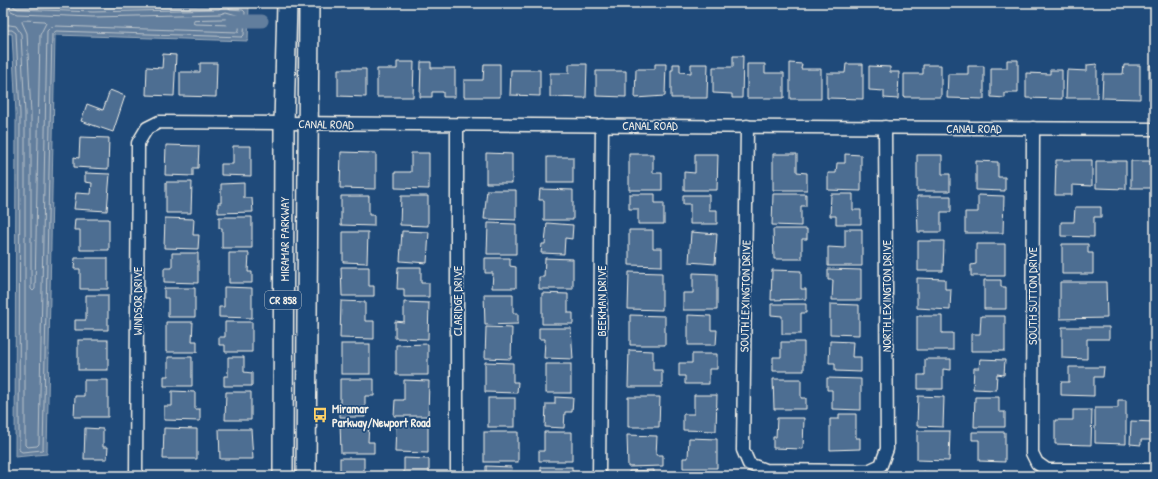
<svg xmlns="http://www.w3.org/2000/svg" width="1158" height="479" font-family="'Patrick Hand',sans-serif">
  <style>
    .water { fill: #627e9d; stroke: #9cacbb }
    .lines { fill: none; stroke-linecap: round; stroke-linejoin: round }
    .shore { stroke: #bac3ca; stroke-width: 1 }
    .canal { stroke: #627e9d; stroke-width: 13 }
    .building { fill: #4d6e92; stroke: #f4f1e8 }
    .street-casing { stroke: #f4f1e8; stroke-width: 15 }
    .primary-casing { stroke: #f4f1e8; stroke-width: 22 }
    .street { stroke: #1f4a7a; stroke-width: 12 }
    .primary { stroke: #1f4a7a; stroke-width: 19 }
    .labels { text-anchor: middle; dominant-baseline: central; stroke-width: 3.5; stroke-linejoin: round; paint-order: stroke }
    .shield { fill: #1f4a7a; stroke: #b4bfc7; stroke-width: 1 }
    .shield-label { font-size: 11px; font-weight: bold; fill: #f4f1e8 }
    .street-label { font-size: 12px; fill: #f4f1e8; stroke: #1f4a7a }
    .poi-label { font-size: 12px; font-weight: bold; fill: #f4f1e8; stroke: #1f4a7a; text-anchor: start }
  </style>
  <rect width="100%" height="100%" fill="#1f4a7a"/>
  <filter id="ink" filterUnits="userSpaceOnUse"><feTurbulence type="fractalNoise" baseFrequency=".025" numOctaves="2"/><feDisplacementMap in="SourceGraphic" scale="8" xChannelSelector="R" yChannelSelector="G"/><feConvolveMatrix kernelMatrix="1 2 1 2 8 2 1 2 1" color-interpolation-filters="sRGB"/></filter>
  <g filter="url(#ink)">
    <!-- water -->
    <polygon class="water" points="3,4 93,8 211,5 249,6 248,41 55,35 47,454 15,457 16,114 12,34 3,33"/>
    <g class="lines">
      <!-- shore -->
      <g class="shore">
        <polygon points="226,19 233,21 233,25 195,24 193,23 194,20"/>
        <polygon points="24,20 44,21 46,23 40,35 35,289 33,291 31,289 31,114 27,33 22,22"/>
        <polyline points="3,24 16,26 21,34 25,114 25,445 27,447 37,446 39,444 47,31 51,27 56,26 238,32 239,30 240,16 226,12 220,14 93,17 18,14 11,11 8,3"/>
        <polyline points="3,30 12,30 16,33 20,114 19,450 22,452 42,450 43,449 52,34 56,31 242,37 244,35 245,12 243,10 230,9 225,5 219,9 93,12 18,9 14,7 13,3"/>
      </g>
      <!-- canal -->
      <polyline class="canal" points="232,21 262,21"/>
    </g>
    <!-- building -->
    <g class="building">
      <polygon points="163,54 176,55 174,96 146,95 147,67 162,68"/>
      <polygon points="733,56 743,56 742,98 732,98 732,94 713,93 713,67 733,67"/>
      <polygon points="1007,60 1018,60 1018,93 1005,93 1005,98 991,97 991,68 1007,68"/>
      <polygon points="397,62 414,62 413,97 377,97 377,69 397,69"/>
      <polygon points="421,62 431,62 431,68 455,68 455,97 443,97 443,92 432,92 432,97 420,97"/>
      <polygon points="200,63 217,63 216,97 180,96 180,72 200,72"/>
      <polygon points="790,63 802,64 801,69 821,69 821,99 790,99"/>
      <polygon points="484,64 500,64 500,97 464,97 464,80 483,80"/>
      <polygon points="569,64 587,64 586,98 550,97 550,73 569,73"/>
      <polygon points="655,64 666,64 665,96 635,98 636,69 655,69"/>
      <polygon points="673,64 680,64 680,72 691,73 691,64 708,64 707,98 671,98 671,70 673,70"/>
      <polygon points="747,64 765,64 765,73 784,73 784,98 747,98"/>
      <polygon points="846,64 863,64 863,99 827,98 827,73 845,73"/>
      <polygon points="1097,64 1097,98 1066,98 1067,70 1087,71 1087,65"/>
      <polygon points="923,65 941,65 941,97 904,97 904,74 923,74"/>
      <polygon points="1124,65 1140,65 1140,99 1102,98 1103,74 1123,74"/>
      <rect x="1149" y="65" width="6" height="34"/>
      <polygon points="869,66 890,67 890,72 899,72 898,99 884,98 884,91 869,90"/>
      <polygon points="968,66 984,66 984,99 947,98 948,74 968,74"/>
      <polygon points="338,69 366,69 366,97 338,96"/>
      <polygon points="511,70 540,70 540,96 510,95"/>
      <polygon points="1050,70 1062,70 1062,99 1026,98 1026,73 1050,74"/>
      <polygon points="596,71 626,71 626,97 596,96"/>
      <polygon points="110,90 125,96 113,132 81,121 87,104 103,110"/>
      <polygon points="80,137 109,138 108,169 74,167 74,157 79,158"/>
      <polygon points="166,145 199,146 198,168 193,168 193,176 165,175"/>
      <polygon points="233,146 251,146 251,176 221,175 221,164 233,164"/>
      <polygon points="341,152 376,153 376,189 340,188"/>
      <polygon points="411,153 429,153 429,189 395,188 395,172 411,172"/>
      <polygon points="486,153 512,154 512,183 486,183"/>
      <polygon points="629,154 653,154 653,173 662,173 662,190 629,190"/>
      <polygon points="695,154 718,154 717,190 684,190 684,172 695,173"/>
      <polygon points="773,154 797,154 797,172 807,173 807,190 773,190"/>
      <polygon points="845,154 861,155 861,191 828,190 828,173 836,173 837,163 845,163"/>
      <polygon points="917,155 942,155 942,174 950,174 950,191 917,191"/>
      <rect x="547" y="157" width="26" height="26"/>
      <polygon points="1056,160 1092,160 1092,186 1072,185 1072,195 1055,195"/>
      <polygon points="976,161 998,162 998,177 1005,177 1005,191 976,190"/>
      <polygon points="1096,161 1126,161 1126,189 1096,188"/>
      <rect x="1131" y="161" width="24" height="27"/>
      <polygon points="85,173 110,174 107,211 74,209 76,193 91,194 92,183 85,182"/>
      <polygon points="166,182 192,182 191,213 166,213"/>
      <polygon points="244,183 244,198 252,198 253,212 218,213 218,203 221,203 221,184"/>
      <polygon points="540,189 573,190 573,220 544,220 544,200 539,200"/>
      <polygon points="487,190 516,190 516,220 484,219"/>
      <polygon points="629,194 655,194 655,203 664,203 664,224 638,224 638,209 629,209"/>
      <polygon points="773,194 806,194 806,206 801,206 801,226 772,225"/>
      <polygon points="831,194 853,194 853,210 861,210 861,224 836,224 836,216 830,216"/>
      <polygon points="683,195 709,195 709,210 717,210 717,224 690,224 690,204 683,204"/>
      <polygon points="978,195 1004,196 1003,233 965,233 965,212 978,212"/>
      <polygon points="341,196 369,196 369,215 374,215 374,226 341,225"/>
      <polygon points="401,196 428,196 428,226 400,225"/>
      <polygon points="917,196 951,196 951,212 941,212 941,232 918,232"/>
      <polygon points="1075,207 1101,207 1101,217 1094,217 1094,237 1061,236 1061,222 1074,222"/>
      <polygon points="219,217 252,217 252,248 222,248 222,228 219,228"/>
      <polygon points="165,218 194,219 193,235 199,235 198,249 164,248"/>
      <polygon points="75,219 109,219 109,250 80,250 80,230 74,230"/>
      <polygon points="488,223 516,224 516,254 487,254"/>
      <polygon points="547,223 573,225 572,239 565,238 564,254 541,253 542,244 545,244"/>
      <polygon points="773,229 807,229 807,239 802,239 802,259 774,259"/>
      <polygon points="845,229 862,229 862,266 828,266 828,247 845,248"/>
      <polygon points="629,230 653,230 653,248 662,248 662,266 629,265"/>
      <polygon points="402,231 429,232 427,263 400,261"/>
      <polygon points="343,232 368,232 367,263 343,262"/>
      <polygon points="691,232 717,234 715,264 689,262"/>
      <polygon points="918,241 944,241 943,271 918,271"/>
      <polygon points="976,244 1005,244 1005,276 971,276 971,265 976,264"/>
      <polygon points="1062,244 1088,244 1088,253 1093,253 1093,274 1062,274"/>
      <polygon points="172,253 198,253 198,283 164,282 164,268 172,268"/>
      <polygon points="229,253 249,253 248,272 252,272 252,283 229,283"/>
      <polygon points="75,258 108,258 108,289 80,289 80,269 74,269"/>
      <polygon points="485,258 510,258 510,266 516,267 516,288 492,288 493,273 485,273"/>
      <polygon points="545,258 573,259 573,289 539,289 539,277 544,277"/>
      <polygon points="341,267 369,267 369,286 374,286 374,296 342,296"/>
      <polygon points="398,267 421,267 421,283 429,283 429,297 404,297 404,289 397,289"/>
      <polygon points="828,269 861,270 861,300 832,300 833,280 828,280"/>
      <polygon points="772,270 801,271 801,289 806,289 806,299 771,300"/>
      <polygon points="629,272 662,273 662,310 628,309"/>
      <polygon points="693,273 717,274 717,310 683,310 683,293 693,293"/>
      <polygon points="917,278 945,279 945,289 951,289 950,310 917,308"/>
      <polygon points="984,280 1001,280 1001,287 1006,287 1006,309 984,309"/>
      <polygon points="1060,282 1106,282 1107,318 1060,319"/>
      <polygon points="224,287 252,288 252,318 219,317 219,307 224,307"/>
      <polygon points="164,288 195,288 195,317 168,317 168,298 164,298"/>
      <polygon points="542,293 568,294 568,313 573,313 573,324 542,324"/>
      <polygon points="484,294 513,294 513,313 518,313 518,324 485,325"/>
      <polygon points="86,295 108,295 108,330 75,330 75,320 86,320"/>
      <polygon points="341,301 365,302 365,321 374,321 374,339 340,338"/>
      <polygon points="404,302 429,303 428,339 395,338 395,321 404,322"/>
      <polygon points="771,304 806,304 806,313 801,313 801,334 782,334 782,316 771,315"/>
      <polygon points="830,304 859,305 859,335 830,334"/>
      <polygon points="630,315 665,316 665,345 630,345"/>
      <polygon points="688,315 711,316 711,330 717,330 716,345 688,345"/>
      <polygon points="917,316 942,316 942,333 953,333 953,350 917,350"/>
      <polygon points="981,316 1005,316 1005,351 971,351 971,334 980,334"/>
      <polygon points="166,322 193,322 192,341 197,341 197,352 166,352"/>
      <polygon points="225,322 252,322 252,352 225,352 225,345 219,345 219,337 225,337"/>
      <polygon points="486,327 512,328 511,359 485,358"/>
      <polygon points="1062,327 1109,327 1109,339 1087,339 1087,359 1062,358"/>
      <polygon points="539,328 571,328 573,359 544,358 545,339 539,339"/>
      <rect x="78" y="340" width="30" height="30"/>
      <polygon points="830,341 853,342 852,357 861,357 861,372 835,371 835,363 829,363"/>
      <polygon points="781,342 804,342 804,371 773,371 773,357 781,357"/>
      <rect x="341" y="344" width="29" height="30"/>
      <polygon points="428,344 428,375 396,375 396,345"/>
      <polygon points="629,350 653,351 653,370 662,370 662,387 628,387"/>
      <polygon points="692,354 717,354 717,369 709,369 709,384 685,384 685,376 679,376 679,363 692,363"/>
      <polygon points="168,357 192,357 192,386 164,386 164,376 168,376"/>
      <polygon points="228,357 244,357 244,372 252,373 252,386 224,386 224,376 228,376"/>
      <polygon points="925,359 951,359 951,370 943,369 943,389 918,389 918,375 925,375"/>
      <polygon points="980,359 1005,360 1004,375 997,374 996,390 973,389 974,368 979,368"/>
      <polygon points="485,362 513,363 513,382 518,382 517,393 485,392"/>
      <rect x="546" y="364" width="25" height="29"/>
      <polygon points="1069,367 1104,367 1103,377 1094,377 1094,396 1061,395 1061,382 1069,382"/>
      <polygon points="827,378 861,379 861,410 832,409 832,390 827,390"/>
      <polygon points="340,379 374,379 374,396 365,396 365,417 340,417"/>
      <polygon points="773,379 801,379 801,398 806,398 806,409 774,409"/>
      <polygon points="84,380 108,380 108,417 74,417 75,396 84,396"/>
      <polygon points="404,380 429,381 428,416 394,416 395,400 404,400"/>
      <polygon points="172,391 195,392 195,409 200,409 200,421 164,420 164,406 172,406"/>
      <polygon points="226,392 251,392 251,420 225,420"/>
      <polygon points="694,395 717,395 716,431 683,430 683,414 694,414"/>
      <polygon points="918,396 944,397 943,427 917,426"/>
      <polygon points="555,397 573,398 572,412 565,412 564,428 545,427 546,404 555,404"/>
      <polygon points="628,397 660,397 659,427 628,427"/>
      <polygon points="975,397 999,397 999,412 1005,412 1005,427 974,427"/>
      <rect x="488" y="398" width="27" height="29"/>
      <polygon points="1118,400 1126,400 1126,444 1095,443 1095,408 1118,408"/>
      <polygon points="1073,410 1092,410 1091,445 1055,444 1055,420 1073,420"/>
      <polygon points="839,414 856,414 856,438 860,438 860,449 830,450 830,419 839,419"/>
      <polygon points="777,418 804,418 803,449 773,448 773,437 776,437"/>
      <polygon points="1131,421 1155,422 1155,440 1141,440 1141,445 1130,444"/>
      <polygon points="340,422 369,423 368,442 374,442 374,453 341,453"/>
      <polygon points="396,422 428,422 428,453 395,452"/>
      <polygon points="85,428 103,429 103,447 108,447 107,459 84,459"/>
      <polygon points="164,428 197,429 197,459 163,459"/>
      <polygon points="219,429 251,429 253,459 220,459"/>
      <polygon points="917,431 950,431 949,461 917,460"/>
      <rect x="484" y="432" width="34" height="30"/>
      <polygon points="544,432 572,432 572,461 539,461 539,451 544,451"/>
      <polygon points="972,432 1005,432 1005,462 979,461 979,440 972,440"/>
      <polygon points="627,435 657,436 656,455 663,455 663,466 628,467"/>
      <polygon points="689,438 717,439 717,468 683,468 683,458 688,458"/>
      <rect x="340" y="458" width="24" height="18"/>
      <polygon points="404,458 429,459 429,476 404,476"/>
      <polygon points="486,466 512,467 511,476 486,476"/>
      <rect x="541" y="467" width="31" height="9"/>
      <polygon points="654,470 654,476 629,476 629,471"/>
      <polygon points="1004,470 1008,476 996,476"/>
      <polygon points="924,471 930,476 920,476"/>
    </g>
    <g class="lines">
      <!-- street casing -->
      <g class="street-casing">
        <g id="street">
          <polyline points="457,126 457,476"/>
          <polyline points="747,126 743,450 749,464 765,470 868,471 881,465 887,449 885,127"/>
          <polyline points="1033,128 1032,453 1037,463 1047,470 1155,470"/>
          <path d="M 136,476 L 138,143 L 147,128 L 159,122 C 491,127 823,126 1155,129"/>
          <polyline points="599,476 602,125"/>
        </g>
      </g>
      <!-- primary casing -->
      <g class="primary-casing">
        <g id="primary">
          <polyline points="283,476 284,124 287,3"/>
          <polyline points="306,476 309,3"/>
        </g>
      </g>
      <!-- street -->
      <use href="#street" class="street"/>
      <!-- primary -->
      <use href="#primary" class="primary"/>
    </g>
  </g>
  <!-- icons -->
  <defs>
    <g id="bus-bare" transform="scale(1.2)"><path d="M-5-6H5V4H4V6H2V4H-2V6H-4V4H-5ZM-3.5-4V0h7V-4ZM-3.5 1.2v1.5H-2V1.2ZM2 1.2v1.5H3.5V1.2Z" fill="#ffd166" stroke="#1f4a7a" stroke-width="2.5" paint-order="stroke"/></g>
  </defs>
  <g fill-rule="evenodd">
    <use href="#bus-bare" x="320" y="415"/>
  </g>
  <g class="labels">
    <!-- shield labels -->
    <rect class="shield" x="265" y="291" width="36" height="18" rx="3"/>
    <g class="shield-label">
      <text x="283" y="300">CR 858</text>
    </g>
    <!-- street labels -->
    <g class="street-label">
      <text transform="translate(326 124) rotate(1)">CANAL ROAD</text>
      <text x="650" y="125">CANAL ROAD</text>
      <text x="974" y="128">CANAL ROAD</text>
      <text transform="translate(284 239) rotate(-90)">MIRAMAR PARKWAY</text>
      <text transform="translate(745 296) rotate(-89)">SOUTH LEXINGTON DRIVE</text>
      <text transform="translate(886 296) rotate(-90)">NORTH LEXINGTON DRIVE</text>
      <text transform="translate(1032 296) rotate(-90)">SOUTH SUTTON DRIVE</text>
      <text transform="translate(137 301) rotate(-90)">WINDSOR DRIVE</text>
      <text transform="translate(457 301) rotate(-90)">CLARIDGE DRIVE</text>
      <text transform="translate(601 301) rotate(-90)">BEEKMAN DRIVE</text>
    </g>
    <!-- poi labels -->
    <g class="poi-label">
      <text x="332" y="408">Miramar<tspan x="332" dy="14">Parkway/Newport Road</tspan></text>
    </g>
  </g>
  <!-- margin -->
  <rect width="1158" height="479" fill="none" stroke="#1f4a7a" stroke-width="16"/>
  <rect x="8" y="8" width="1142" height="463" fill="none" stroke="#f4f1e8" stroke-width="1.5" filter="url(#ink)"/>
</svg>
